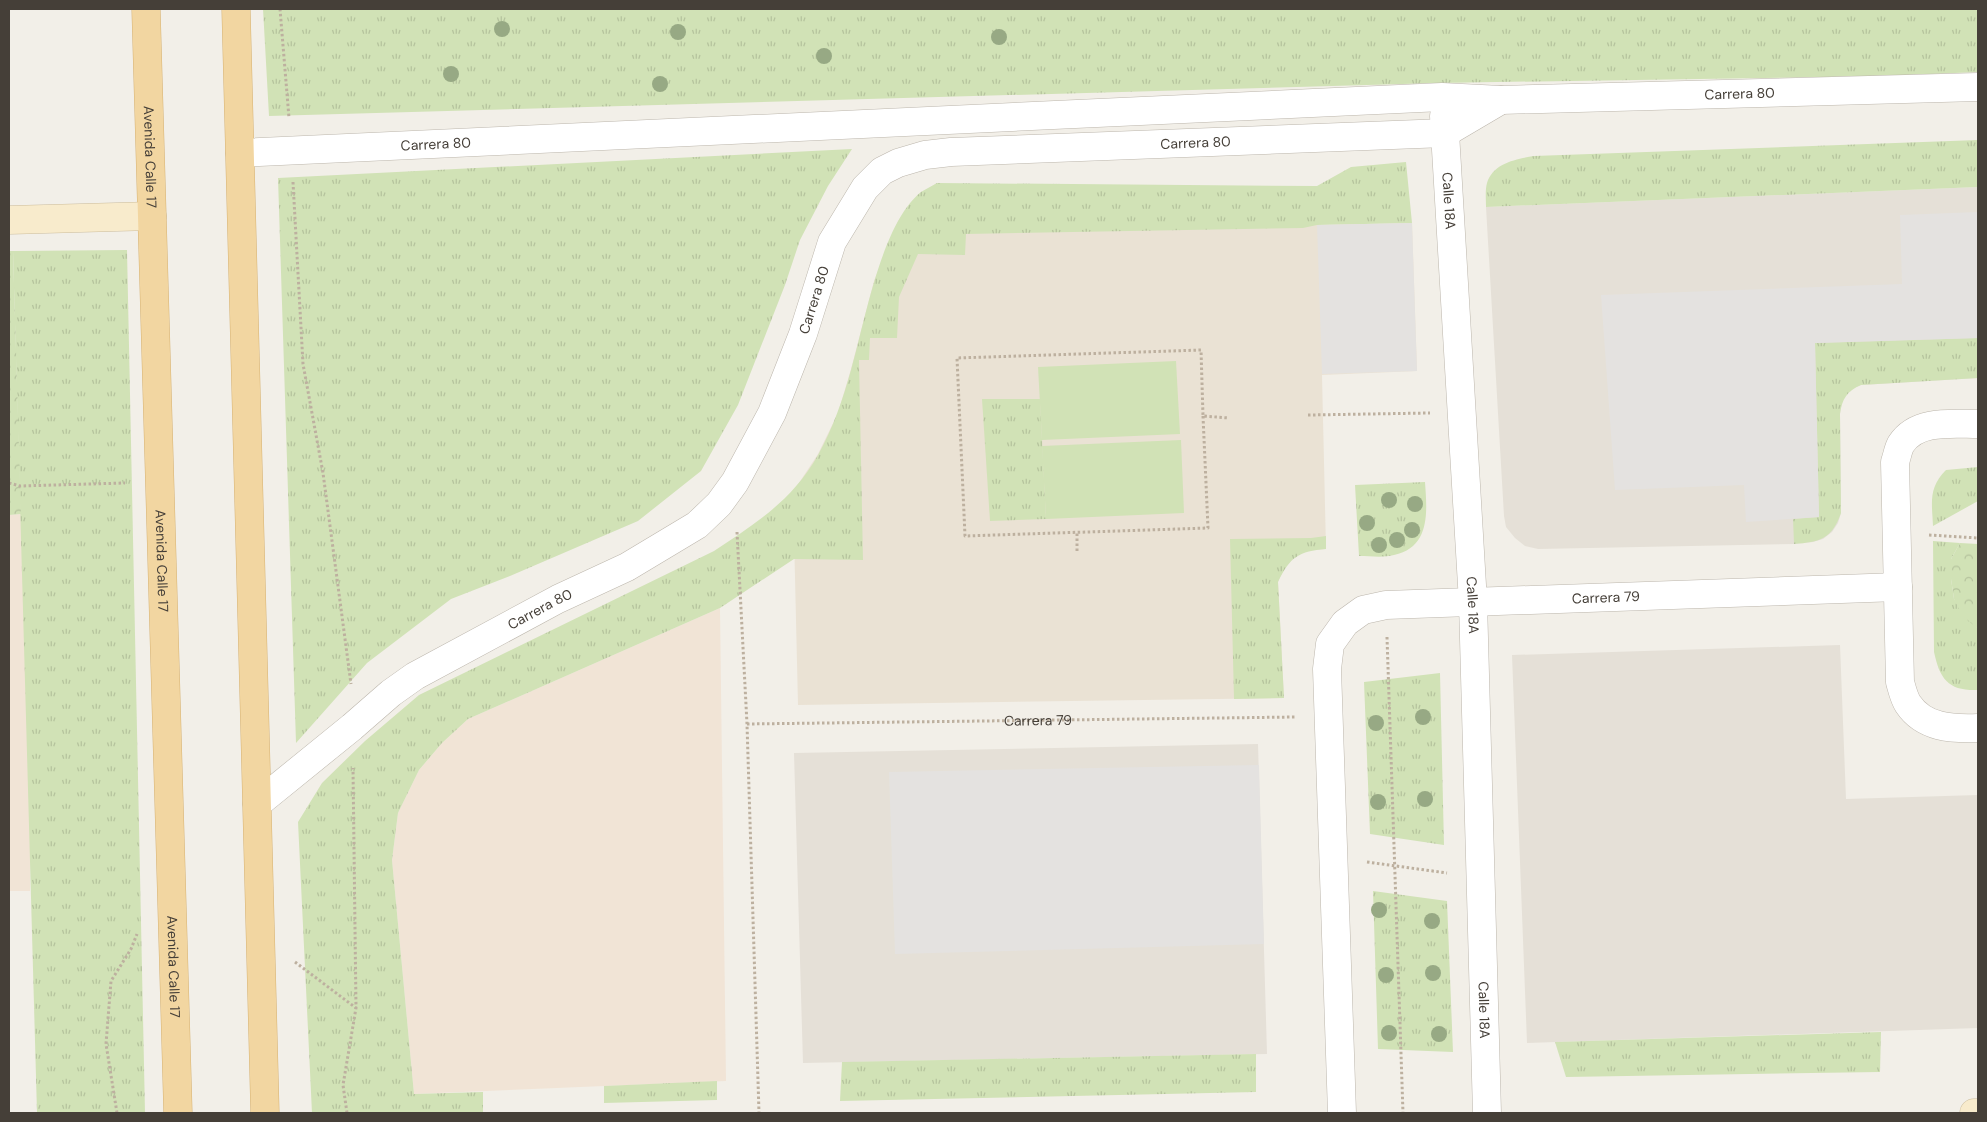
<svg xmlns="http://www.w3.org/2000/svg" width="1987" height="1122" font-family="'DM Sans',sans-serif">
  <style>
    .residential { fill: #e5e0d7 }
    .commercial { fill: #f1e4d6 }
    .education { fill: #eae2d4 }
    .grass { fill: url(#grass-tufts) }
    .forest { fill: url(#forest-crowns) }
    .pitch { fill: #d1e2b6 }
    .parking { fill: #e4e2e0 }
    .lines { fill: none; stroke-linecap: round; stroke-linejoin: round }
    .street-casing { stroke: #bcb6ac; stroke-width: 29 }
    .secondary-casing { stroke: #ccbd9d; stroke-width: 29 }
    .primary-casing { stroke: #d6b273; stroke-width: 29 }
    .path { stroke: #bdb09f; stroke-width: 3; stroke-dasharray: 2.5 2.5; stroke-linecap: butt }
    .street { stroke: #fff; stroke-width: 28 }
    .secondary { stroke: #f8ebcc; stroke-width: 28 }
    .primary { stroke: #f2d6a1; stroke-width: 28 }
    .tree { fill: #97a984 }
    .labels { text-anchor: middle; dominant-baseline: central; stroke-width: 4; stroke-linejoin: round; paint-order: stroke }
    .street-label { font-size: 14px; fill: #453f38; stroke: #fff }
  </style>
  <defs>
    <pattern id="grass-tufts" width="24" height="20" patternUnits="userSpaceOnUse" patternTransform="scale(1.25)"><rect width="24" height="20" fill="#d1e2b6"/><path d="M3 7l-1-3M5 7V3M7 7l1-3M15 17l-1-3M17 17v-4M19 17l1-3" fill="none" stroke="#b5c39d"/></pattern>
    <pattern id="forest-crowns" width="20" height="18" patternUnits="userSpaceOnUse" patternTransform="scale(1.25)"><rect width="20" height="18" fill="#d1e2b6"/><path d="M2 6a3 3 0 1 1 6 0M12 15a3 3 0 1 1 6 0" fill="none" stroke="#b5c39d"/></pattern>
  </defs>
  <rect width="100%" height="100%" fill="#f2efe8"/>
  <!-- residential -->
  <g class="residential">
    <polygon points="1978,187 1978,378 1861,385 1852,389 1845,395 1841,404 1840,414 1841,513 1838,523 1832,532 1823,539 1813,542 1794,544 1538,549 1525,546 1515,538 1506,527 1504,516 1486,207"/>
    <polygon points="1840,645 1846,799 1978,795 1978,1028 1527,1043 1512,655"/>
    <polygon points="1258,744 1267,1054 803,1063 794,753"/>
  </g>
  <!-- commercial -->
  <g class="commercial">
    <polygon points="21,514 30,792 30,891 9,891 9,515"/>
    <polygon points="720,608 726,1081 414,1094 392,860 398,813 419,770 442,743 468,719"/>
  </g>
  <!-- education -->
  <polygon class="education" points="937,183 1317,225 1412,223 1417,371 1322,375 1326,549 1309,550 1294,557 1284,568 1278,582 1284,698 798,705 793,492 818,454 838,413 851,369 874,281 898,221 921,193"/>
  <!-- grass -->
  <g class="grass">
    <polygon points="263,9 1978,9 1978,72 1885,76 1438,83 269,116"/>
    <path d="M 1978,140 L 1978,190 L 1978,187 L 1486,207 C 1486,200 1485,190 1487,183 C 1493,163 1516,159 1534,156 Z"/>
    <polygon points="852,149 828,186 800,240 785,285 738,405 701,471 638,521 510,576 451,599 367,663 296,743 278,178"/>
    <path d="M 1406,162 L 1412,223 L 1317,225 L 1303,228 L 966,234 L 965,255 L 918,254 L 899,297 L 897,338 L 870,338 L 869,360 L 859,360 L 863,560 L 794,559 L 720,608 L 468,719 L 442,743 L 419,770 L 398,813 L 392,860 L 414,1094 L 483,1092 L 483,1113 L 312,1113 L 298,822 L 322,783 L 365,741 L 419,695 L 714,551 C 756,523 792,501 818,455 C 833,428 843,399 851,370 C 865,322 881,224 921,192 C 926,189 932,186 937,183 L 1317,186 L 1351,167 Z"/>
    <polygon points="127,250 145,1113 37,1113 13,251"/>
    <path d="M 1978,338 L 1978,378 L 1861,385 C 1847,391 1842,399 1840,414 L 1841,513 C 1832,539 1820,542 1794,544 L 1793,519 L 1819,517 L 1815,343 Z"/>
    <polygon points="982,399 1040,399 1046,519 990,521"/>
    <path d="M 1978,467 L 1978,501 L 1933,526 C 1932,503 1928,488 1946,470 Z"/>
    <path d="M 1425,482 C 1427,511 1431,547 1394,555 C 1383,558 1370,556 1359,556 L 1355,485 Z"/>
    <path d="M 1326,536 L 1326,549 C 1299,551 1290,557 1278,582 L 1284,698 L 1234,699 L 1230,539 L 1311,538 Z"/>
    <path d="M 1933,541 L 1960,543 L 1951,559 L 1951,579 L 1954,599 L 1978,629 L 1978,690 C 1949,691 1940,680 1934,652 Z"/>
    <polygon points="1440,673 1444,845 1370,834 1364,682"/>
    <polygon points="1373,891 1447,901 1453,1052 1378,1049"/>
    <polygon points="1881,1032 1880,1072 1566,1077 1555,1042"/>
    <polygon points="1256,1054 1256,1092 840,1101 842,1062"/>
    <polygon points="717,1081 717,1100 604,1103 604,1086"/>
  </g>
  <!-- forest -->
  <g class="forest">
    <polygon points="9,251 13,251 21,514 9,515"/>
    <polygon points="1960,543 1978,544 1978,629 1962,615 1954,599 1951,579 1951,559"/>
  </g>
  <!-- pitch -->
  <g class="pitch">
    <polygon points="1176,361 1180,434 1042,440 1038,367"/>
    <polygon points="1181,440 1184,513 1046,519 1042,446"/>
  </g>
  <!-- parking -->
  <g class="parking">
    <polygon points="1978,212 1978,338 1815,343 1819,517 1746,522 1744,485 1615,490 1601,295 1902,284 1900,215"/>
    <polygon points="1412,223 1417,371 1322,374 1317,225"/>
    <polygon points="1259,765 1264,944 895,954 889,772"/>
  </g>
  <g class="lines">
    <!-- street casing -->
    <g class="street-casing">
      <g id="street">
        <path id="s2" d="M 1444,116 L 1473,602 L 1487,1113"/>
        <path id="s3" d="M 240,153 L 1442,97 L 1501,100 L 1978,87"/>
        <path d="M 1978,424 C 1953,424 1917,419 1901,444 C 1898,449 1897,457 1895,462 L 1900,682 C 1902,689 1904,698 1908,704 C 1924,728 1952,729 1978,728"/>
        <path id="s4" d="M 257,804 L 352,727 L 391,693 L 415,676 L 558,599 L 627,567 L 697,525 L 719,504 L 735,482 L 772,413 L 803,334 L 832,242 L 865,188 L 882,171 L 898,163 L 925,155 L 951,152 L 1445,133 L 1501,100"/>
        <path id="s5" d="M 1342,1113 L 1327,669 L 1330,644 L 1345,623 L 1363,610 L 1386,605 L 1898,587"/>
      </g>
    </g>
    <!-- secondary casing -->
    <g class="secondary-casing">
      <g id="secondary">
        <polyline points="9,220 152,216"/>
        <polyline points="1974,1113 1978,1113"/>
      </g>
    </g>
    <!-- primary casing -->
    <g class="primary-casing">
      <g id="primary">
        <path id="s6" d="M 146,9 L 178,1113"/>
        <polyline points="236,9 265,1113"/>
      </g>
    </g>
    <!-- path -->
    <g class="path">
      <polyline points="280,9 289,118"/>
      <polyline points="293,182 303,364 323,473 351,684"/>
      <polyline points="1308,415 1430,413"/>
      <polyline points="1203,416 1208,528 965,536 957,358 1201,350 1203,416 1229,418"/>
      <polyline points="9,483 20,486 125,483"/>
      <polyline points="737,532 747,724 759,1113"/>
      <polyline points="1929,535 1978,538"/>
      <polyline points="1077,551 1077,532"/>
      <polyline points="1387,637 1403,1113"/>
      <path id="s1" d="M 747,724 L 1296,717"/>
      <polyline points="1367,862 1447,873"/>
      <polyline points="295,962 356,1008"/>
      <polyline points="117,1113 106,1044 111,981 131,949 137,934"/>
      <polyline points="347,1113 343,1085 356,1008 353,768"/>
    </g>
    <!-- street -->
    <use href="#street" class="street"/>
    <!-- secondary -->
    <use href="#secondary" class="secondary"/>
    <!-- primary -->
    <use href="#primary" class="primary"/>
  </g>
  <!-- trees -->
  <g class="tree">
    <circle cx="502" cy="29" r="8"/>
    <circle cx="678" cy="32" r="8"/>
    <circle cx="999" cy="37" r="8"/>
    <circle cx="824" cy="56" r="8"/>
    <circle cx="451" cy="74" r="8"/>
    <circle cx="660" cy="84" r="8"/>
    <circle cx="1389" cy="500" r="8"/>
    <circle cx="1415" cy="504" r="8"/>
    <circle cx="1367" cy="523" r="8"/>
    <circle cx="1412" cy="530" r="8"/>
    <circle cx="1397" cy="540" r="8"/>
    <circle cx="1379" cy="545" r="8"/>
    <circle cx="1423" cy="717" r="8"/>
    <circle cx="1376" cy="723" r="8"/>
    <circle cx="1425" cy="799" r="8"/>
    <circle cx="1378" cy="802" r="8"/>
    <circle cx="1379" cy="910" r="8"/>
    <circle cx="1432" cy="921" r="8"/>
    <circle cx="1433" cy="973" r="8"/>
    <circle cx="1386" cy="975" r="8"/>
    <circle cx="1389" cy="1033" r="8"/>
    <circle cx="1439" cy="1034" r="8"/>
  </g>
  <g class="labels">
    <!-- street labels -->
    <g class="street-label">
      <text stroke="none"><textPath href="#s3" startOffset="1501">Carrera 80</textPath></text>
      <text stroke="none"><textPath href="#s4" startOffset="1245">Carrera 80</textPath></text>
      <text stroke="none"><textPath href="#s3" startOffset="196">Carrera 80</textPath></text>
      <text stroke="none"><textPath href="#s6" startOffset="148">Avenida Calle 17</textPath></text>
      <text stroke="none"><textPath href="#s2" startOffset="85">Calle 18A</textPath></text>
      <text stroke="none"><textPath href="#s4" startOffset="780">Carrera 80</textPath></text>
      <text stroke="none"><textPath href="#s6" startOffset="552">Avenida Calle 17</textPath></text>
      <text stroke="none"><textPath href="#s5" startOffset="761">Carrera 79</textPath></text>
      <text stroke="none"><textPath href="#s2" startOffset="490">Calle 18A</textPath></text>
      <text stroke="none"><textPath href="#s4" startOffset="345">Carrera 80</textPath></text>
      <text stroke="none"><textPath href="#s1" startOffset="291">Carrera 79</textPath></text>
      <text stroke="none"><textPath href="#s6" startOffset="958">Avenida Calle 17</textPath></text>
      <text stroke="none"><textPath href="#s2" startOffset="895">Calle 18A</textPath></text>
    </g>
  </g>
  <!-- border -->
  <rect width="1987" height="1122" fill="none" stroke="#453f38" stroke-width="20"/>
</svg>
